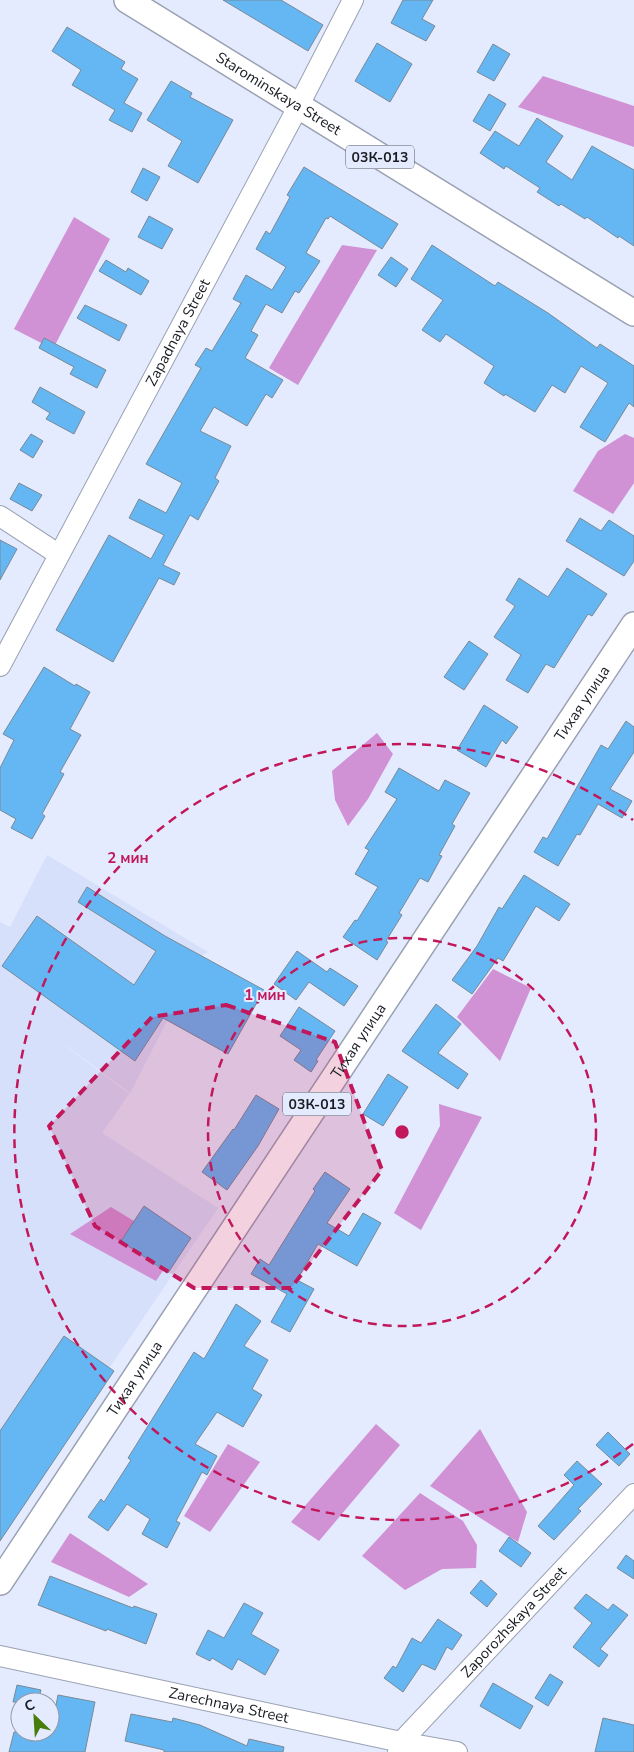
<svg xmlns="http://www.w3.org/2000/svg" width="634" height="1752" font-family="'Nunito Sans',sans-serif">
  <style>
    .built { fill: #d6e0fa }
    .forest { fill: #d091d5 }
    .building { fill: #65b7f3; stroke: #798996 }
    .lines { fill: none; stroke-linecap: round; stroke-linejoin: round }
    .minor-casing { stroke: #9aa1b3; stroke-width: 22 }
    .major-casing { stroke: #9aa1b3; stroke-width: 28 }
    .minor { stroke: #fff; stroke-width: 20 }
    .major { stroke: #fff; stroke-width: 25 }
    .marked { fill: #c2185b; fill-opacity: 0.2; stroke: #c2185b; stroke-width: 4; stroke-dasharray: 10 6; stroke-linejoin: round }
    .ring { fill: none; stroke: #c2185b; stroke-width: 2.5; stroke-dasharray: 9 6 }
    .labels { text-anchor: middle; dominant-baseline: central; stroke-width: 4; stroke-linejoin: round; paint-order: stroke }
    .shield { fill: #e4ebfe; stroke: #565a64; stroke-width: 1 }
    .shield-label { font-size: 14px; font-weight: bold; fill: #191c22 }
    .street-label { font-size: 15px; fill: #191c22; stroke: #e4ebfe }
    .centre { fill: #c2185b; stroke: #e4ebfe; stroke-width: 2.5 }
    .ring-label { font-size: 15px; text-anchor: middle; font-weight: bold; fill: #c2185b; stroke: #e4ebfe; stroke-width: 4; stroke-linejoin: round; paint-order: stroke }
  </style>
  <rect width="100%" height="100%" fill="#e4ebfe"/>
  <!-- built -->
  <polygon class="built" points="47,855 208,952 200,957 130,1093 45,1030 129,1094 102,1133 218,1208 0,1529 0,922 10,927"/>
  <!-- forest -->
  <g class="forest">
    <polygon points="543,76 634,106 634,147 518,107"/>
    <polygon points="74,217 110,239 53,349 14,329"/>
    <polygon points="342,245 377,250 298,385 269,368"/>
    <polygon points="625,434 634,438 634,483 613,514 573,491 598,451"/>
    <polygon points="377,733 393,754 368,799 348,826 335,800 332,771"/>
    <polygon points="493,969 531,988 500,1061 457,1017"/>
    <polygon points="439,1104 482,1117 421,1230 394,1213 440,1126"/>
    <polygon points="111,1207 178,1248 156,1281 70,1234"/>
    <polygon points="376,1424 400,1445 319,1541 291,1522"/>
    <polygon points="480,1429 527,1512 518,1542 430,1486"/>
    <polygon points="228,1444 260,1462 210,1532 184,1516"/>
    <polygon points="420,1493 463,1521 477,1545 476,1568 442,1569 405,1590 362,1556"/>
    <polygon points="70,1533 148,1584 129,1597 51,1562"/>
  </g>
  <!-- building -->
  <g class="building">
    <polygon points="223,0 281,0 323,25 308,51"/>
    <polygon points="403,0 433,0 422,19 435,26 426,41 391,23"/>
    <polygon points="67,27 125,62 121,69 138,79 124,103 142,113 132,132 109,120 115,110 72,85 81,70 52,51"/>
    <polygon points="377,43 412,64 390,102 355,81"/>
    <polygon points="493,44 510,54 494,81 477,72"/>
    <polygon points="171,81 192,93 190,97 233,120 198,183 168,166 182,141 147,120"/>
    <polygon points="489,94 506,104 490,131 473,121"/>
    <polygon points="537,118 563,136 546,162 572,180 592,146 634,170 634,246 619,236 618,238 587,217 585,219 561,204 559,206 537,192 540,188 506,166 504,169 480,153 495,131 519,146"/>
    <polygon points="304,167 398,224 382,249 330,216 328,219 326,218 306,253 320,261 299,293 295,291 282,313 266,304 251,331 258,335 245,358 283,380 272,398 266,394 247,426 214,407 200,431 231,446 215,478 219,481 198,520 190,515 163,565 180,573 174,585 159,578 113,662 56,630 109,535 151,559 164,535 129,518 139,499 166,513 182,483 146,464 201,368 195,365 206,348 212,351 241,303 233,299 246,275 272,290 286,267 256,249 266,231 270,234 290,197 287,195"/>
    <polygon points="143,168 160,177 147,201 131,192"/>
    <polygon points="149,216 173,229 162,249 138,237"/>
    <polygon points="432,245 495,286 498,282 548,313 597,348 600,344 634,366 634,407 629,403 605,442 580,427 608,383 581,366 565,393 552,385 535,412 505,394 504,396 484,383 494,366 446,334 440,342 422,330 443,300 411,279"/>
    <polygon points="391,257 408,269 396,287 378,275"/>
    <polygon points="106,260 126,272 128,268 149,281 141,295 99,271"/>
    <polygon points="85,305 127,325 119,341 77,318"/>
    <polygon points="44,338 106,370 97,388 70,374 74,367 39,348"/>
    <polygon points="40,387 85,412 74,434 46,419 50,413 32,402"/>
    <polygon points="31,434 43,441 33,458 20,450"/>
    <polygon points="19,483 42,495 32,511 10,499"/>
    <polygon points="580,518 601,531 609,520 634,536 634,561 624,576 566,541"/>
    <polygon points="0,540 17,549 0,580"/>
    <polygon points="567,568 607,594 592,616 588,614 554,668 546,664 528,693 506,680 521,655 494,637 515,606 506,600 519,578 548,597"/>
    <polygon points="469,641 488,654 464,690 444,677"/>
    <polygon points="44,667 75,686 76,684 90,692 70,729 81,735 60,772 64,774 42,814 45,816 32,839 11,828 16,819 0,810 0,768 14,740 3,734"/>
    <polygon points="484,705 518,727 506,744 502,740 486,767 457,750"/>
    <polygon points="626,721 634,727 634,752 610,789 632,801 622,818 598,804 580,835 577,834 558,866 534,852 543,837 547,839 601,745 608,749"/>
    <polygon points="399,768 439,791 445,780 470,793 452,824 455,826 439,855 442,856 428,882 420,878 399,913 402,915 386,941 388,942 377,960 343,937 355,920 357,921 378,887 355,874 369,850 365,848 397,799 385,792"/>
    <polygon points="524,875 570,904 559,921 536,906 503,961 498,958 472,994 452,980 477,946 499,907 502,909"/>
    <polygon points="87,887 165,936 264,990 228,1054 163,1018 135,1061 2,966 37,916 134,985 156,951 78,902"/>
    <polygon points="297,951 327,972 330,968 358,986 344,1006 309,982 296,1000 274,984"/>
    <polygon points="436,1004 461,1024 438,1053 468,1074 458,1089 402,1051"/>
    <polygon points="299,1007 335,1031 316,1060 318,1061 311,1072 294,1060 301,1050 280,1036"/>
    <polygon points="388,1074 408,1087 383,1126 363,1114"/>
    <polygon points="256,1095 279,1109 258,1146 227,1190 202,1172 233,1129 234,1130"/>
    <polygon points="325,1172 350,1189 327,1223 349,1236 363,1213 381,1223 357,1266 318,1244 297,1280 314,1289 290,1332 271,1322 287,1294 251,1274 260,1259 269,1265 315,1191 313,1189"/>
    <polygon points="144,1206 191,1238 168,1273 121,1241"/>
    <polygon points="236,1304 261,1321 244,1346 268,1360 252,1389 262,1395 243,1427 217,1412 195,1444 217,1456 207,1475 202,1472 176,1521 180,1523 167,1548 142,1534 150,1519 127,1504 108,1531 88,1517 101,1499 104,1502 131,1460 128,1458 194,1352 204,1359"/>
    <polygon points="64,1336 114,1371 0,1541 0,1431"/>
    <polygon points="608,1432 630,1454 619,1466 596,1445"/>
    <polygon points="577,1461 602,1484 578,1509 581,1511 554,1540 538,1526 574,1485 564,1475"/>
    <polygon points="509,1537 531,1553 521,1567 499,1551"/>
    <polygon points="626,1555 634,1561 634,1579 617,1568"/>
    <polygon points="50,1576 133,1608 134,1606 157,1614 146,1644 107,1629 106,1631 38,1605"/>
    <polygon points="481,1580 497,1594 487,1607 470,1593"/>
    <polygon points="586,1594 608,1610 613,1604 628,1615 600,1649 608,1655 599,1667 573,1647 592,1623 574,1608"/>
    <polygon points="244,1603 263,1613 251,1634 279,1650 265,1675 238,1659 232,1670 212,1658 210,1661 196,1654 208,1630 224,1638"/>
    <polygon points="438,1619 462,1635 452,1650 447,1647 435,1670 422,1664 403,1692 384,1678 393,1666 396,1668 412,1638 421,1643"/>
    <polygon points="550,1674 563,1682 548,1706 535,1698"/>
    <polygon points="493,1683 533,1706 520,1729 480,1706"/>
    <polygon points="17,1685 41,1690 38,1702 13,1702"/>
    <polygon points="58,1695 95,1702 85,1752 9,1752 14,1732 35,1732 50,1736"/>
    <polygon points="131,1714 172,1722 173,1718 200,1725 247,1746 249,1739 284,1747 283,1752 164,1752 164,1750 125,1741"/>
    <polygon points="603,1718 634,1725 634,1752 595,1752"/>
  </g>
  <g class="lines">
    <!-- minor casing -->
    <g class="minor-casing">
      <g id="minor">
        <polyline points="0,516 58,554"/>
        <path id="s1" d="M 0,666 L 298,107 L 353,0"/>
        <path id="s2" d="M 0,1656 L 401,1742 L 457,1752"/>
        <path id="s3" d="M 398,1752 L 401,1742 L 634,1494"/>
      </g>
    </g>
    <!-- major casing -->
    <g class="major-casing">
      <g id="major">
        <path id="s4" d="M 127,0 L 634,313"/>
        <path id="s5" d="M 0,1582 L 634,625"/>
      </g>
    </g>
    <!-- minor -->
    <use href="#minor" class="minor"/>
    <!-- major -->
    <use href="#major" class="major"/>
  </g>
  <!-- marked area -->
  <path class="marked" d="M 226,1005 L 335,1042 L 382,1170 L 291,1288 L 194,1288 L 95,1226 L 49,1126 L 152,1017 Z"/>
  <!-- distance rings -->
  <g class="ring">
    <circle cx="402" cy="1132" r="194"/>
    <path d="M633 1444A388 388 0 1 1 633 820"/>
  </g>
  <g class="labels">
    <!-- shield labels -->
    <g class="shield">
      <rect x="346" y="145.5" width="68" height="23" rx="4"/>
      <rect x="283" y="1092.5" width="68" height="23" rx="4"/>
    </g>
    <g class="shield-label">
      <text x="380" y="157">03К-013</text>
      <text x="317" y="1104">03К-013</text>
    </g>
    <!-- street labels -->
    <g class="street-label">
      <text stroke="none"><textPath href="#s4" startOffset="178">Starominskaya Street</textPath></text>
      <text stroke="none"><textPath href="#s1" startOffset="378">Zapadnaya Street</textPath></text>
      <text stroke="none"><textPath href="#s5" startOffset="1054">Тихая улица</textPath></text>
      <text stroke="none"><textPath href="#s5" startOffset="649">Тихая улица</textPath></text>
      <text stroke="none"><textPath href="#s5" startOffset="244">Тихая улица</textPath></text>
      <text stroke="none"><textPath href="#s3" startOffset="175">Zaporozhskaya Street</textPath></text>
      <text stroke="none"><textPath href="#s2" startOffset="234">Zarechnaya Street</textPath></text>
    </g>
  </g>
  <circle cx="402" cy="1132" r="8" class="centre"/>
  <g class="ring-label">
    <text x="128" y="863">2 мин</text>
    <text x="265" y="1000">1 мин</text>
  </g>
  <!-- north arrow -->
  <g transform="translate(35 1717) rotate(335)"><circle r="24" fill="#e4ebfe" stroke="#9398a6"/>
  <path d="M0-4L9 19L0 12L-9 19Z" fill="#487c0c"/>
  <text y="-8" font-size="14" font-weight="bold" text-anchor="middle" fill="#191c22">С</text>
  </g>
</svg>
